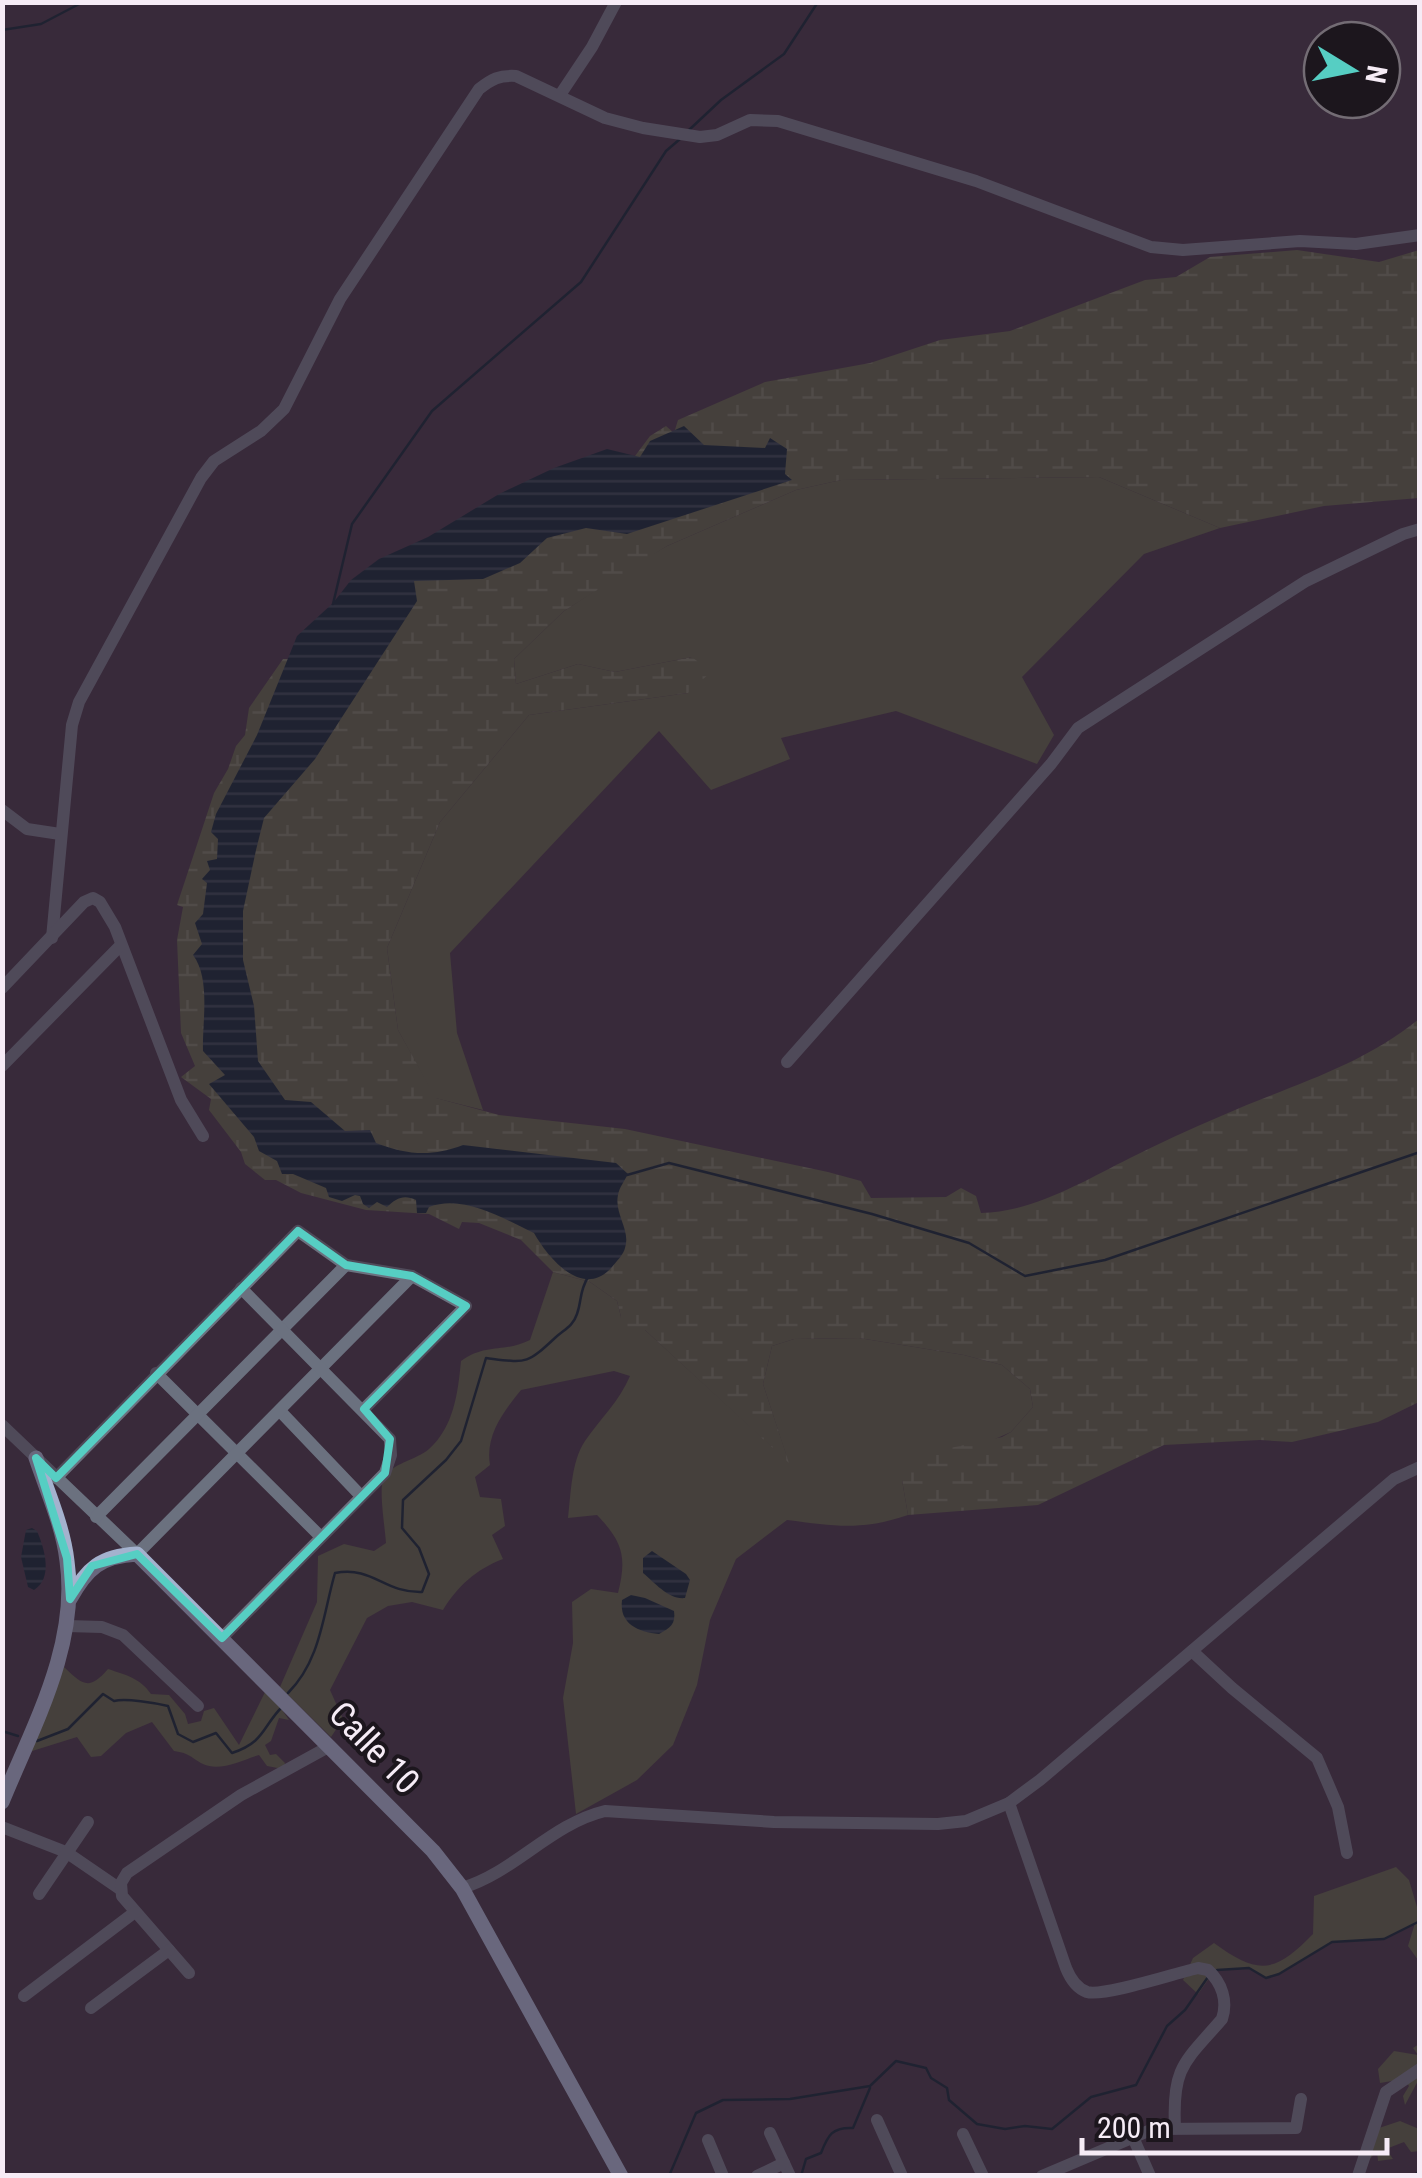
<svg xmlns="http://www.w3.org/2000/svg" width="1422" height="2178" font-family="'Roboto Condensed',sans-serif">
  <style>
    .green { fill: #545b3e }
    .wetland { fill: url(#wetland-marsh) }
    .water { fill: url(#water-rules) }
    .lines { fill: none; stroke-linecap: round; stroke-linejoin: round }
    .stream { stroke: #021a27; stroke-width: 2.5 }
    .minor { stroke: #6b717f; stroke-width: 12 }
    .major { stroke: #a4b2ce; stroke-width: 15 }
    .marked { fill: none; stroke: #56cec3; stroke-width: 8; stroke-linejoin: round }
    .labels { text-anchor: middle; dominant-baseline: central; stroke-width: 8; stroke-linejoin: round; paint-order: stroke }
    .street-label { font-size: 35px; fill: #f6ecf6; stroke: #1c161d }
  </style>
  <defs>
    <pattern id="wetland-marsh" width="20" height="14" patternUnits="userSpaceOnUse" patternTransform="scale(2.5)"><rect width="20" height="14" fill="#545b3e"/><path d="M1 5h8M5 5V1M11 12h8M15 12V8" fill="none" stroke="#6d735a"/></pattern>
    <pattern id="water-rules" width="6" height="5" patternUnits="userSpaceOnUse" patternTransform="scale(2.5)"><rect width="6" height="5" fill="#021a27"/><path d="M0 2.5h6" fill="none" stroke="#283b47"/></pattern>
  </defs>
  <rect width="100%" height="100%" fill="#392a3a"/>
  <!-- green -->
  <g class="green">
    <polygon points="1099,477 1220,528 1144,554 1022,677 1054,735 1037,764 896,711 781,738 790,759 711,790 659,731 450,953 457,1033 483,1110 435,1098 398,1030 387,948 440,822 529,715 688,693 692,657 615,672 578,664 516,684 514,659 564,611 637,563 667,546 796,490 841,480"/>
    <path d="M 553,1272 L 590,1282 L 617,1301 L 621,1317 L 618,1330 L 645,1330 L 788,1461 L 763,1384 L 772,1346 L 794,1339 L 859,1338 L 964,1355 L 1002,1365 L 1030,1389 L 1033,1407 L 1011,1432 L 902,1480 L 908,1515 C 861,1531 835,1526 787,1520 L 736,1559 L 710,1620 L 697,1685 L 673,1745 L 637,1780 L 576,1814 L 563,1698 L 573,1643 L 572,1602 L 591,1589 L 618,1593 C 627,1557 623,1542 597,1515 L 568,1518 C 571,1494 571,1462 585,1441 C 600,1419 619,1402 630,1376 L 614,1371 L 521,1390 C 503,1412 485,1436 490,1465 L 475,1477 L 480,1497 L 501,1499 L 505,1526 L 492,1535 L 503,1559 C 475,1570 458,1586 443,1610 L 412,1602 L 388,1606 L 367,1618 L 330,1690 L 343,1719 L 331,1737 L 280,1687 L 317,1602 L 318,1556 L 344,1544 L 374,1551 L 386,1543 C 385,1528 379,1492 383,1480 C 390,1463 417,1460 429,1449 C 454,1427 458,1392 461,1361 C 486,1343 504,1353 530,1340 Z"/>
    <path d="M 64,1667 C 83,1685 89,1691 108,1669 C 126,1675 140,1678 151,1694 L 169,1695 L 185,1714 L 188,1724 L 201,1721 L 204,1711 L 214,1708 L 239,1745 L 267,1688 L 289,1720 L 279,1718 L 271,1741 L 265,1745 L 270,1755 L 276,1754 L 285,1763 L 283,1769 L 267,1766 L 259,1755 C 242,1760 220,1772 203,1764 C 191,1758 190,1753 174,1751 L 152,1722 L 126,1733 L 101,1756 L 91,1757 L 77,1737 L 29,1752 Z"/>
    <path d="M 1396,1867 L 1409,1880 L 1417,1907 L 1419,1905 L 1419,1979 L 1418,1960 L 1408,1946 L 1415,1923 L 1384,1939 L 1332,1942 L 1279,1974 L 1266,1978 L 1249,1968 L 1215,1970 L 1198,1994 L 1183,1980 L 1193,1958 L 1214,1943 C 1259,1976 1275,1973 1313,1934 L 1314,1896 Z"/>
    <polygon points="1419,2044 1419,2079 1405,2105 1403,2096 1409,2086 1404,2079 1380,2083 1378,2069 1394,2051 1418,2055 1413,2048"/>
    <polygon points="1400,2121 1419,2129 1420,2151 1411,2152 1404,2142 1386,2149 1393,2159 1378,2161 1377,2151 1369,2160 1376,2129"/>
  </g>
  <!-- wetland -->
  <path class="wetland" d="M 1297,250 L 1379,262 L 1419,250 L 1419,498 L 1324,506 L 1220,528 L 1099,477 L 841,480 L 796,490 L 667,546 L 564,611 L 514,659 L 516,684 L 578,664 L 615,672 L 692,657 L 711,672 L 688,693 L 529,715 L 440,822 L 387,948 L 398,1030 L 436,1098 L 499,1115 L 625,1129 L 828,1172 L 861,1181 L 871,1198 L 946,1197 L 961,1188 L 976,1196 L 981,1213 C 1033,1212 1084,1181 1130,1158 C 1160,1143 1190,1129 1221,1116 C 1291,1085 1358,1068 1419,1019 L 1419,1402 L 1378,1422 L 1292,1442 L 1260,1440 L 1164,1445 L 1038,1505 L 908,1515 L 902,1480 L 903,1458 L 1002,1437 L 1011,1432 L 1033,1407 L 1030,1389 L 1002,1365 L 964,1355 L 859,1338 L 794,1339 L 772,1346 L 763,1384 L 789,1463 L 645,1330 L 619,1331 L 614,1325 L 621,1317 L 617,1301 L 590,1282 L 553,1272 L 521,1240 L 479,1223 L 462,1222 L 459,1229 L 429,1214 L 366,1210 L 301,1193 L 276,1180 L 265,1180 L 245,1164 L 241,1152 L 209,1110 L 211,1099 L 181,1077 L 195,1066 L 181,1033 L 177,940 L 183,907 L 177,905 L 214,793 L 228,769 L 236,746 L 245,735 L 249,708 L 283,659 L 304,659 L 380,587 L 616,456 L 635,456 L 650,436 L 666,426 L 674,433 L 678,420 L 765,382 L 870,363 L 940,340 L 1010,331 L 1145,280 L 1176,277 L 1210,257 Z"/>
  <!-- water -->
  <g class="water">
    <path d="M 684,426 L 704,445 L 765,448 L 770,438 L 787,449 L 785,474 L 792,480 L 627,534 L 586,528 L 547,538 L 520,563 L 483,579 L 414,581 L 417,601 L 315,759 L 264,818 L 256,850 L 243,911 L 243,960 L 254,1006 L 258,1061 L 285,1100 L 311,1102 L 345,1131 L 370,1130 L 376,1143 C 407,1155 432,1157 463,1145 L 616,1163 L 628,1174 C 625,1180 619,1188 618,1195 C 614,1214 631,1230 625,1248 C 624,1254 616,1262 612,1267 C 583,1300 548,1258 534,1233 C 502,1218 463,1194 429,1207 L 426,1213 L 417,1213 L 416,1200 C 404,1194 396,1198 387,1207 L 377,1202 L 369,1208 L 363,1204 L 360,1196 L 355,1195 L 342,1201 L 329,1197 L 326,1188 L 293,1174 L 282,1174 L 277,1161 L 259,1151 L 254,1137 L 209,1084 L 225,1075 L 203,1051 C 202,1022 211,979 193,955 L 202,944 L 195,923 L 203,914 L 207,883 L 202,879 L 210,870 L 207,861 L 217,859 L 218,839 L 211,832 L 216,814 L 257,735 L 297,636 L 333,603 L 351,580 L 379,559 L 428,537 L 499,494 L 554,468 L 607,449 L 640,457 L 650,441 Z"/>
    <path d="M 32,1528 L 37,1531 C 45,1550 53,1578 34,1590 L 28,1587 L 21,1557 L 26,1530 Z"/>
    <path d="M 652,1551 L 686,1574 L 690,1580 L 685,1598 C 669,1600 655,1583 643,1573 L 643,1558 Z"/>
    <path d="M 631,1595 L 645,1598 L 674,1611 C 676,1624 670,1628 659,1634 C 638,1632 619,1624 622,1600 Z"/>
  </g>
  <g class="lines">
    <!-- stream -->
    <g class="stream">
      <polyline points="2,30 41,24 83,2"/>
      <polyline points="689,130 721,100 784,54 818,2"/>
      <polyline points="333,604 352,524 432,411 581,282 666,151 680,139"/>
      <polyline points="627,1175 669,1163 872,1214 969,1243 1025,1276 1105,1260 1420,1152"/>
      <path d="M 288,1693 C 321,1660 323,1614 335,1573 C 374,1566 383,1593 422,1592 L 429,1574 L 419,1548 L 402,1528 L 403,1500 L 446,1460 L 461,1441 L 486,1358 C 527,1363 526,1365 556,1337 C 565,1329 573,1326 577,1314 C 582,1300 579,1292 588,1277"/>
      <polyline points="2,1731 18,1736"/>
      <path d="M 37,1741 L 68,1729 L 103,1694 L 114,1701 C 126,1698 155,1703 168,1706 L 178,1734 L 193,1742 L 216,1733 L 232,1753 C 265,1742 262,1727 282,1707"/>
      <polyline points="1217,1970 1249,1968 1266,1978 1279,1974 1332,1942 1384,1939 1420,1921"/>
      <polyline points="669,2176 696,2113 723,2100 790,2099 870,2086 896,2061 926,2068 931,2078 947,2088 949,2100 977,2124 1005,2129 1025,2126 1052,2129 1091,2097 1136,2085 1167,2026 1185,2010 1208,1977"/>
      <path d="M 801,2176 L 806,2159 L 821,2153 C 828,2135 832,2127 853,2128 L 870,2088"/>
      <polyline points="1414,2176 1420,2170"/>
    </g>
    <!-- minor -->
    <g class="minor">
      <polyline points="560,95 592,47 616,2"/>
      <polyline points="2,810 27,829 60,834"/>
      <path d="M 52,938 L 72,725 L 79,702 L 201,478 L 214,461 L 261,431 L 284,409 L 340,299 L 479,89 C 492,79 499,75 516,76 L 605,118 L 643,128 L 700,137 L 717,135 L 750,120 L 778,121 L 976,181 L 1151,247 L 1183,250 L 1300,241 L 1356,244 L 1420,235"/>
      <polyline points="2,988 84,902 93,898 100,902 115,927 181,1100 203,1136"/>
      <polyline points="787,1062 1051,764 1078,728 1306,581 1403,534 1420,529"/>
      <polyline points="2,1066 121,945"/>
      <polyline points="156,1373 320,1536"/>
      <polyline points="280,1411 361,1496"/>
      <polyline points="2,1425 137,1554 412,1276"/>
      <polyline points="56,1478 298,1231 346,1265 412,1276 466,1306 364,1409"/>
      <polyline points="96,1517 346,1265"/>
      <polyline points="67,1626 102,1627 123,1635 198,1706"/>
      <polyline points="222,1638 385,1473 391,1455 390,1439 241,1288"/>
      <polyline points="1192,1651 1232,1688 1317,1758 1338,1807 1347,1853"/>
      <path d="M 1009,1803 L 1066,1968 C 1070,1978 1076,1988 1087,1992 C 1104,1997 1176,1973 1198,1968 L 1208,1970 C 1222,1983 1228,2001 1222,2019 C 1185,2062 1172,2066 1175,2127"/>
      <polyline points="2,1827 66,1852 120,1889"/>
      <path d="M 462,1888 C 515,1872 551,1824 605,1811 L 774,1822 L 938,1824 L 966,1821 L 1009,1803 L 1040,1780 L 1394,1479 L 1420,1467"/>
      <polyline points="39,1894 88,1822"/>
      <polyline points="189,1973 122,1896 121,1883 127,1873 241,1795 330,1746"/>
      <polyline points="24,1996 135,1912"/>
      <polyline points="91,2008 169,1950"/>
      <polyline points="877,2120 902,2176"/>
      <polyline points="770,2133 790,2176"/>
      <polyline points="963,2134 983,2176"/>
      <polyline points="1132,2135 1150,2176"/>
      <polyline points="708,2140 723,2176"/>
      <polyline points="757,2176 784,2163"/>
      <polyline points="1042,2176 1153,2129 1296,2128 1301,2099"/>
      <polyline points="1358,2176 1386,2092 1420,2069"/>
    </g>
    <!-- major -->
    <g class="major">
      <path d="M 70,1599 C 87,1568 101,1556 137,1554 L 433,1851 L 462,1888 L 621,2176"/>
      <path d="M 2,1802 C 33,1726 79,1645 67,1561 C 63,1526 47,1491 36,1458"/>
    </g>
  </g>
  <!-- marked area -->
  <path d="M0 0H1422V2178H0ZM 298,1231 L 346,1265 L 412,1276 L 466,1306 L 364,1409 L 390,1439 L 385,1473 L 222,1638 L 137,1554 L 92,1566 L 70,1599 L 67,1558 L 36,1458 L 56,1478 Z" fill="#392a3a" fill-opacity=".55" fill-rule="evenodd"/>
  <path class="marked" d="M 298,1231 L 346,1265 L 412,1276 L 466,1306 L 364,1409 L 390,1439 L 385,1473 L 222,1638 L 137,1554 L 92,1566 L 70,1599 L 67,1558 L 36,1458 L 56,1478 Z"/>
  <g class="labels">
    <!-- street labels -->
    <g class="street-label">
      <text transform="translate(374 1748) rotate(46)">Calle 10</text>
    </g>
  </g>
  <!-- border -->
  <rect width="1422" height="2178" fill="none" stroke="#f6ecf6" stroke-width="10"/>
  <!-- north arrow -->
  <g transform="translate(1352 70) rotate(100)"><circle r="48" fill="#1c161d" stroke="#736c74" stroke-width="2.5"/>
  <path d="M0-8L18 38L0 25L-18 38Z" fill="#56cec3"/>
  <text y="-15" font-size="28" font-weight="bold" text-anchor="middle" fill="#f6ecf6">N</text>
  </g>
  <!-- scale -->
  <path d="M1082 2138v15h305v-15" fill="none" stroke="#f6ecf6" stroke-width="5"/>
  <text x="1097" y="2138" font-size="30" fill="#f6ecf6" stroke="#1c161d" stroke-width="8" paint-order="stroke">200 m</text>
</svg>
